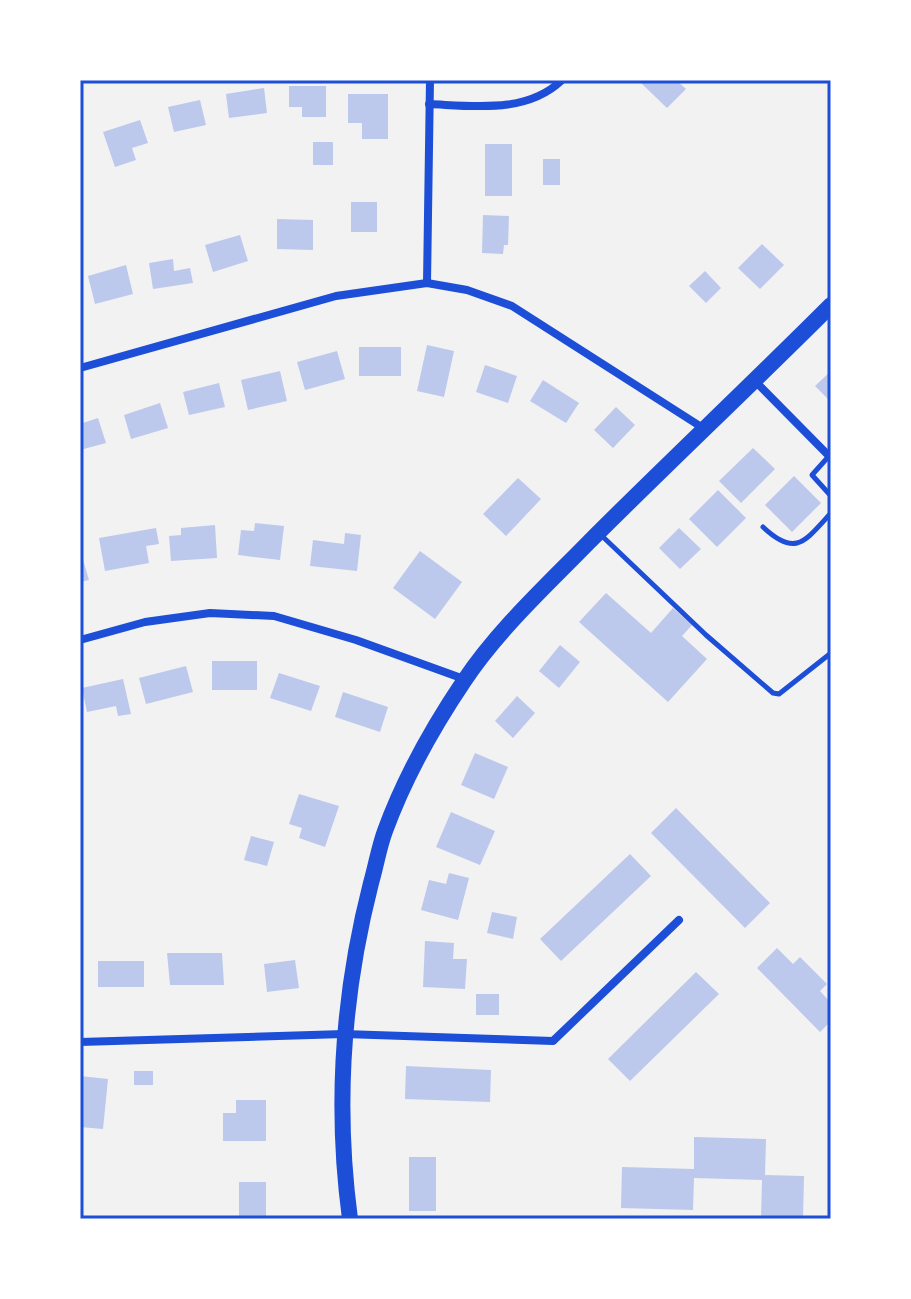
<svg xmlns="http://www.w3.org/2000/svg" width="911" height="1299" font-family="Lato,sans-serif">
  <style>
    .building { fill: #bdc9ec }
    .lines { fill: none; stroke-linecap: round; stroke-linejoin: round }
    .service { stroke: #1d4ed8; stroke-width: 5 }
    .minor { stroke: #1d4ed8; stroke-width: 8 }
    .secondary { stroke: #1d4ed8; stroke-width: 16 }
    .neatline { fill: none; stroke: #1d4ed8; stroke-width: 3 }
  </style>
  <rect width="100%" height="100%" fill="#f2f2f2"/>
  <!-- building -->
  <g class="building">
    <polygon points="644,80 676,80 686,89 667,108 641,83"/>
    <polygon points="289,86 326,86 326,117 302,117 302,107 289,107"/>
    <polygon points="264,88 267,113 229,118 226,94"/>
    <polygon points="348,94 388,94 388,139 362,139 362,123 348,123"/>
    <polygon points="200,100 206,125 174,132 168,107"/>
    <polygon points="140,120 148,143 132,148 136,160 115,167 103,132"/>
    <rect x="313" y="142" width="20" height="23"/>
    <rect x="485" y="144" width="27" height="52"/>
    <rect x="543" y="159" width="17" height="26"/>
    <rect x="351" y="202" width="26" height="30"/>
    <polygon points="483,215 509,216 508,245 504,245 503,254 482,253"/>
    <polygon points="277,219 313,220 313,250 277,249"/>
    <polygon points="240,235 248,261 213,272 205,245"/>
    <polygon points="762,244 784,265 760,289 738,268"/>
    <polygon points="173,259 174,271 190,268 193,283 153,289 149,263"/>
    <polygon points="126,265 133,294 95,304 88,276"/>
    <polygon points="705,271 721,288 706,303 689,286"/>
    <polygon points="427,345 454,351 444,397 417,391"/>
    <rect x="359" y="347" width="42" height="29"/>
    <polygon points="337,351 345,379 305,390 297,362"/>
    <polygon points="485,365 517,376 508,403 476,392"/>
    <polygon points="280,371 287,401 248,410 241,380"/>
    <polygon points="831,371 831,402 815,386"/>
    <polygon points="543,380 579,403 566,423 530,401"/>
    <polygon points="219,383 225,407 189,415 183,392"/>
    <polygon points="160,403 168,428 131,439 124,415"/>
    <polygon points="616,407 635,425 613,448 594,430"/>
    <polygon points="98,418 106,443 80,450 80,424"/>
    <polygon points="753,448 775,469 741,503 719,481"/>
    <polygon points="794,476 821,503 792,532 765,505"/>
    <polygon points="518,478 541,499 506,536 483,514"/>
    <polygon points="718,490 746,518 717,547 689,519"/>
    <polygon points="255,523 284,526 280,560 238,555 241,530 254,531"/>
    <polygon points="215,525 217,558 171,561 169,536 181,535 181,528"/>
    <polygon points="156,528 159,544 146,546 149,563 105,571 99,538"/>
    <polygon points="679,528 701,549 680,569 659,548"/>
    <polygon points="345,533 361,535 357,571 310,566 313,540 344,544"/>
    <polygon points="420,551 462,582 435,619 393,588"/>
    <polygon points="81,553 89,580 80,582 80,554"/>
    <polygon points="606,593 651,633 673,608 692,625 682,636 707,659 668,702 579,622"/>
    <polygon points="560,645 580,662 559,688 539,671"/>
    <rect x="212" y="661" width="45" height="29"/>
    <polygon points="186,666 193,692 146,704 139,678"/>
    <polygon points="279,673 320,686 311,711 270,698"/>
    <polygon points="123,679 131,714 118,716 116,706 87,712 82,688"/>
    <polygon points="343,692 388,707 380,732 335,717"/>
    <polygon points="517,696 535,713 513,738 495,721"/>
    <polygon points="475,753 508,767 494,799 461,785"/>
    <polygon points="299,794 339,806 325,847 299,838 302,828 289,824"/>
    <polygon points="676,808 770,903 745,928 651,833"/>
    <polygon points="451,812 495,831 480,865 436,847"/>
    <polygon points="251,836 274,842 267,866 244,860"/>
    <polygon points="630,854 651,876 561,961 540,939"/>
    <polygon points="449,873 469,878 458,920 421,910 429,880 446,884"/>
    <polygon points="492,912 517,917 513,939 487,933"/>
    <polygon points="425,941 454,943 453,959 467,959 465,989 423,987"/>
    <polygon points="777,948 793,964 800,957 827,984 820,991 831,1003 831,1021 820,1032 757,968"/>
    <polygon points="167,953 222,953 224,985 170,985"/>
    <polygon points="295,960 299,988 267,992 264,964"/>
    <rect x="98" y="961" width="46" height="26"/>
    <polygon points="696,972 719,994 630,1081 608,1059"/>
    <rect x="476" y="994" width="23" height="21"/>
    <polygon points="406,1066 491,1070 490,1102 405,1099"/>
    <rect x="134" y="1071" width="19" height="14"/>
    <polygon points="80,1076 108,1079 103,1129 80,1127"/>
    <polygon points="236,1100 266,1100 266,1141 223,1141 223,1113 236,1113"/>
    <polygon points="694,1137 766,1139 765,1175 804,1176 803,1219 761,1219 762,1180 694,1178 693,1210 621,1208 622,1167 694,1169"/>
    <rect x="409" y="1157" width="27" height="54"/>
    <rect x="239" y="1182" width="27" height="37"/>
  </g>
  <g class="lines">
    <!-- service -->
    <g class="service">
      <polyline points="829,456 812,475 831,496"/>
      <path d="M 763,527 C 796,558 805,541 831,513"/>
      <polyline points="602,536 706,635 773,693 779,694 831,653"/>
    </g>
    <!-- minor -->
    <g class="minor">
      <path d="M 429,104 C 474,106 527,114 562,80"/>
      <polyline points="427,283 430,80"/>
      <polyline points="80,368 336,296 427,283 467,290 512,306 703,428"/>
      <polyline points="755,381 831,458"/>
      <polyline points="80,640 145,622 210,613 274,616 356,640 464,679"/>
      <polyline points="80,1042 344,1034 553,1041 679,920"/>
    </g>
    <!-- secondary -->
    <path class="secondary" d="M 350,1219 C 335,1107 343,992 371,883 C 376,866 379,847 385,831 C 404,779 433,727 464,681 C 498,630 546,586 589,542 C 669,462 751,385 831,305"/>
  </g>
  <!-- border -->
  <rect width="911" height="1299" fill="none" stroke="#ffffff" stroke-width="164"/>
  <rect x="82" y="82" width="747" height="1135" class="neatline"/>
</svg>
